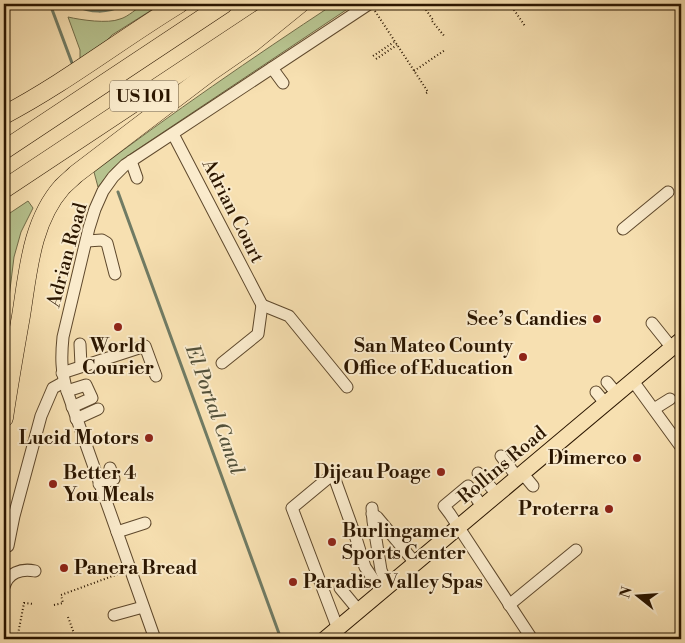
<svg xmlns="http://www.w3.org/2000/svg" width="685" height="643" font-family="'Libre Bodoni',serif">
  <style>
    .green { fill: #b7c38f; stroke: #716c48 }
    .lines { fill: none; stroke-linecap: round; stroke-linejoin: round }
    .stream { stroke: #707b64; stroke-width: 3 }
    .minor-casing { stroke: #5e482c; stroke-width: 13 }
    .major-casing { stroke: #2b1600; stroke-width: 17 }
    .highway-casing { stroke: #2b1600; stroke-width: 19 }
    .path { stroke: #2b1600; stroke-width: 2; stroke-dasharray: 1 2.5; stroke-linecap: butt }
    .minor { stroke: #faebcc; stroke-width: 11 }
    .major { stroke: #f7e0b1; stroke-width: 15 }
    .highway { stroke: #f7e0b1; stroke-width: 18 }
    .poi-dot { fill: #8f2418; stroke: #faebcc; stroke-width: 2 }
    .labels { text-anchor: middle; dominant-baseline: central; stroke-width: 4; stroke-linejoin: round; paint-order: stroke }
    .shield { fill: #faebcc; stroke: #69563d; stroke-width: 1 }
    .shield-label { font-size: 18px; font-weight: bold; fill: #2b1600 }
    .street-label { font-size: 19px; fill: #2b1600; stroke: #faebcc }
    .poi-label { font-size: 19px; font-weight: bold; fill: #2b1600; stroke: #faebcc; text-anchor: end }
    .water-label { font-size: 20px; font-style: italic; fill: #53513a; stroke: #faebcc }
  </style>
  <rect width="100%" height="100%" fill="#f7e0b1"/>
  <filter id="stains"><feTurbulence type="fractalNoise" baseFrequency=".004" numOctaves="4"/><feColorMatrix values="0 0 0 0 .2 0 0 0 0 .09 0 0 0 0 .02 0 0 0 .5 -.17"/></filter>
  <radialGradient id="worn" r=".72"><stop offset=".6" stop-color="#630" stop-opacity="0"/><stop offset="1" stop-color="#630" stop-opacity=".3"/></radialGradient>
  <!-- green -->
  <g class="green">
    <path d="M 144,4 L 161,4 L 112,35 L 101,47 L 80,61 L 80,50 L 68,17 C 81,20 108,24 120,19 C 128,17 137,8 144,4 Z"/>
    <path d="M 334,4 L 355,4 L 129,155 L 113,168 L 98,187 L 94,172 C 172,113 252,58 334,4 Z"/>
    <polygon points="28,201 33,208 21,232 14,257 4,338 4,217"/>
  </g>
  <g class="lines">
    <!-- stream -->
    <g class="stream">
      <polyline points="50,4 72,63"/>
      <path d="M 71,4 C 92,13 105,14 127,4"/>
      <polyline points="118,192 281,639"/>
    </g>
    <!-- minor casing -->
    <g class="minor-casing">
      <g id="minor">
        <polyline points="272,68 283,83"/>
        <polyline points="173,134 262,305"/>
        <polyline points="131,161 137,178"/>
        <polyline points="623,229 668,192"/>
        <polyline points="87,241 102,240 107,243 115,274"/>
        <polyline points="262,305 289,316 347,387"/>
        <polyline points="652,323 672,348"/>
        <polyline points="80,344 81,366"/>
        <polyline points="222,363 258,334 262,305"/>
        <polyline points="62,373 145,346 156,376"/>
        <polyline points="633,381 681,447"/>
        <polyline points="607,382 617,394"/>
        <polyline points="67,391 86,385 92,398 72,407"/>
        <polyline points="596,392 606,404"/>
        <polyline points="654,409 670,399"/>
        <polyline points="76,419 98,409"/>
        <polyline points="501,456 518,478"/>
        <polyline points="478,473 498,495"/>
        <polyline points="523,474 533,486"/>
        <polyline points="99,484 114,479 110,468"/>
        <polyline points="372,508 373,521 381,570 388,587"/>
        <polyline points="483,508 468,486 444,506 450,514 532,639"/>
        <polyline points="372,514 377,517 416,564"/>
        <polyline points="117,532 145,523"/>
        <polyline points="8,546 14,516 41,416 53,388 64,382"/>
        <path d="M 4,587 C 8,573 21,568 35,571"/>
        <polyline points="340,588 359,611"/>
        <polyline points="509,605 576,550"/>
        <polyline points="114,615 143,607"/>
        <polyline points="338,629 292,508 333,474 355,535 365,567 382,592"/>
        <path d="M 155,639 L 67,391 C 61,371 61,357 63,337 L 89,228 L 95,209 L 103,191 L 113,177 L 125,165 L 369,4"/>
      </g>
    </g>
    <!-- major casing -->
    <g class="major-casing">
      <polyline id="major" points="325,639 681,340"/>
    </g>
    <!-- highway casing -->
    <g class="highway-casing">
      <g id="highway">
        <path d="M 4,115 C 65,83 120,40 179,4"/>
        <polyline points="4,150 224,4"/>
        <polyline points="4,189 283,4"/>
        <path d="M 4,418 C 9,384 15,350 21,316 C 28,273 31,222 62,187 C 67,182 72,178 76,174 L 210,72 L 252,43 L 300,4"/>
      </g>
    </g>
    <!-- path -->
    <g class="path">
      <polyline points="422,4 433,20 432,21 445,37"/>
      <polyline points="510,4 525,26"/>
      <polyline points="375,11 428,92 425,94"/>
      <polyline points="373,56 394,42"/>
      <polyline points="376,59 397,45"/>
      <polyline points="414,71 445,50"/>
      <polyline points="54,605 63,603 61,595 121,573"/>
      <polyline points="68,617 76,639"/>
      <polyline points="18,634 24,603 34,604"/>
    </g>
    <!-- minor -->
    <use href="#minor" class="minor"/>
    <!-- major -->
    <use href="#major" class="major"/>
    <!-- highway -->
    <use href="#highway" class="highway"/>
  </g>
  <!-- markers -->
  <g class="poi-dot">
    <circle cx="597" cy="319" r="5"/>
    <circle cx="118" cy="327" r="5"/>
    <circle cx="523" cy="357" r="5"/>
    <circle cx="149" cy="438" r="5"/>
    <circle cx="637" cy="458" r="5"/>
    <circle cx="441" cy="472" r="5"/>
    <circle cx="53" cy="484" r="5"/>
    <circle cx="609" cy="509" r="5"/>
    <circle cx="332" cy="542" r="5"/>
    <circle cx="64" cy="568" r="5"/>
    <circle cx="293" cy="582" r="5"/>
  </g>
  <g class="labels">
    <!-- shield labels -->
    <rect class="shield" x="110" y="80.5" width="68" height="31" rx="4"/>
    <g class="shield-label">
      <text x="144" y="96">US 101</text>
    </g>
    <!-- street labels -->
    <g class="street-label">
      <text transform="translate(233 211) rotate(63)">Adrian Court</text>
      <text transform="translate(67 255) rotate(-75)">Adrian Road</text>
      <text transform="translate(502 465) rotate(-40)">Rollins Road</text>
    </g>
    <!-- poi labels -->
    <g class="poi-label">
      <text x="587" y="319">See’s Candies</text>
      <text x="118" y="346" text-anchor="middle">World<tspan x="118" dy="22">Courier</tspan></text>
      <text x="513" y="346">San Mateo County<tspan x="513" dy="22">Office of Education</tspan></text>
      <text x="139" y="438">Lucid Motors</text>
      <text x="627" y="458">Dimerco</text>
      <text x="431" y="472">Dijeau Poage</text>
      <text x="63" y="473" text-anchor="start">Better 4<tspan x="63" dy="22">You Meals</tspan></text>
      <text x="599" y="509">Proterra</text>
      <text x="342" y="531" text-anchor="start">Burlingamer<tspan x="342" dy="22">Sports Center</tspan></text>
      <text x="74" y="568" text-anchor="start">Panera Bread</text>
      <text x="303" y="582" text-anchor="start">Paradise Valley Spas</text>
    </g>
    <!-- water labels -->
    <g class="water-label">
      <text transform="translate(214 410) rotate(70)">El Portal Canal</text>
    </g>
  </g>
  <!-- margin -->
  <rect width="685" height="643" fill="none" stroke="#f7e0b1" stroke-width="20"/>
  <rect x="5" y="5" width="675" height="633" fill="none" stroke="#2b1600" stroke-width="2.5"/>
  <rect x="10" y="10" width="665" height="623" fill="none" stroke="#2b1600"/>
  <!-- north arrow -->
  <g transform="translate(638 596) rotate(287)" stroke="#faebcc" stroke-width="4" paint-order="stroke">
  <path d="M0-4L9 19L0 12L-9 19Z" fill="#2b1600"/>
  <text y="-8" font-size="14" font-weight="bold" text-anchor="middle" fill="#2b1600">N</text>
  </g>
  <rect width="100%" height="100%" filter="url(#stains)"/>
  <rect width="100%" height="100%" fill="url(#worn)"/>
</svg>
